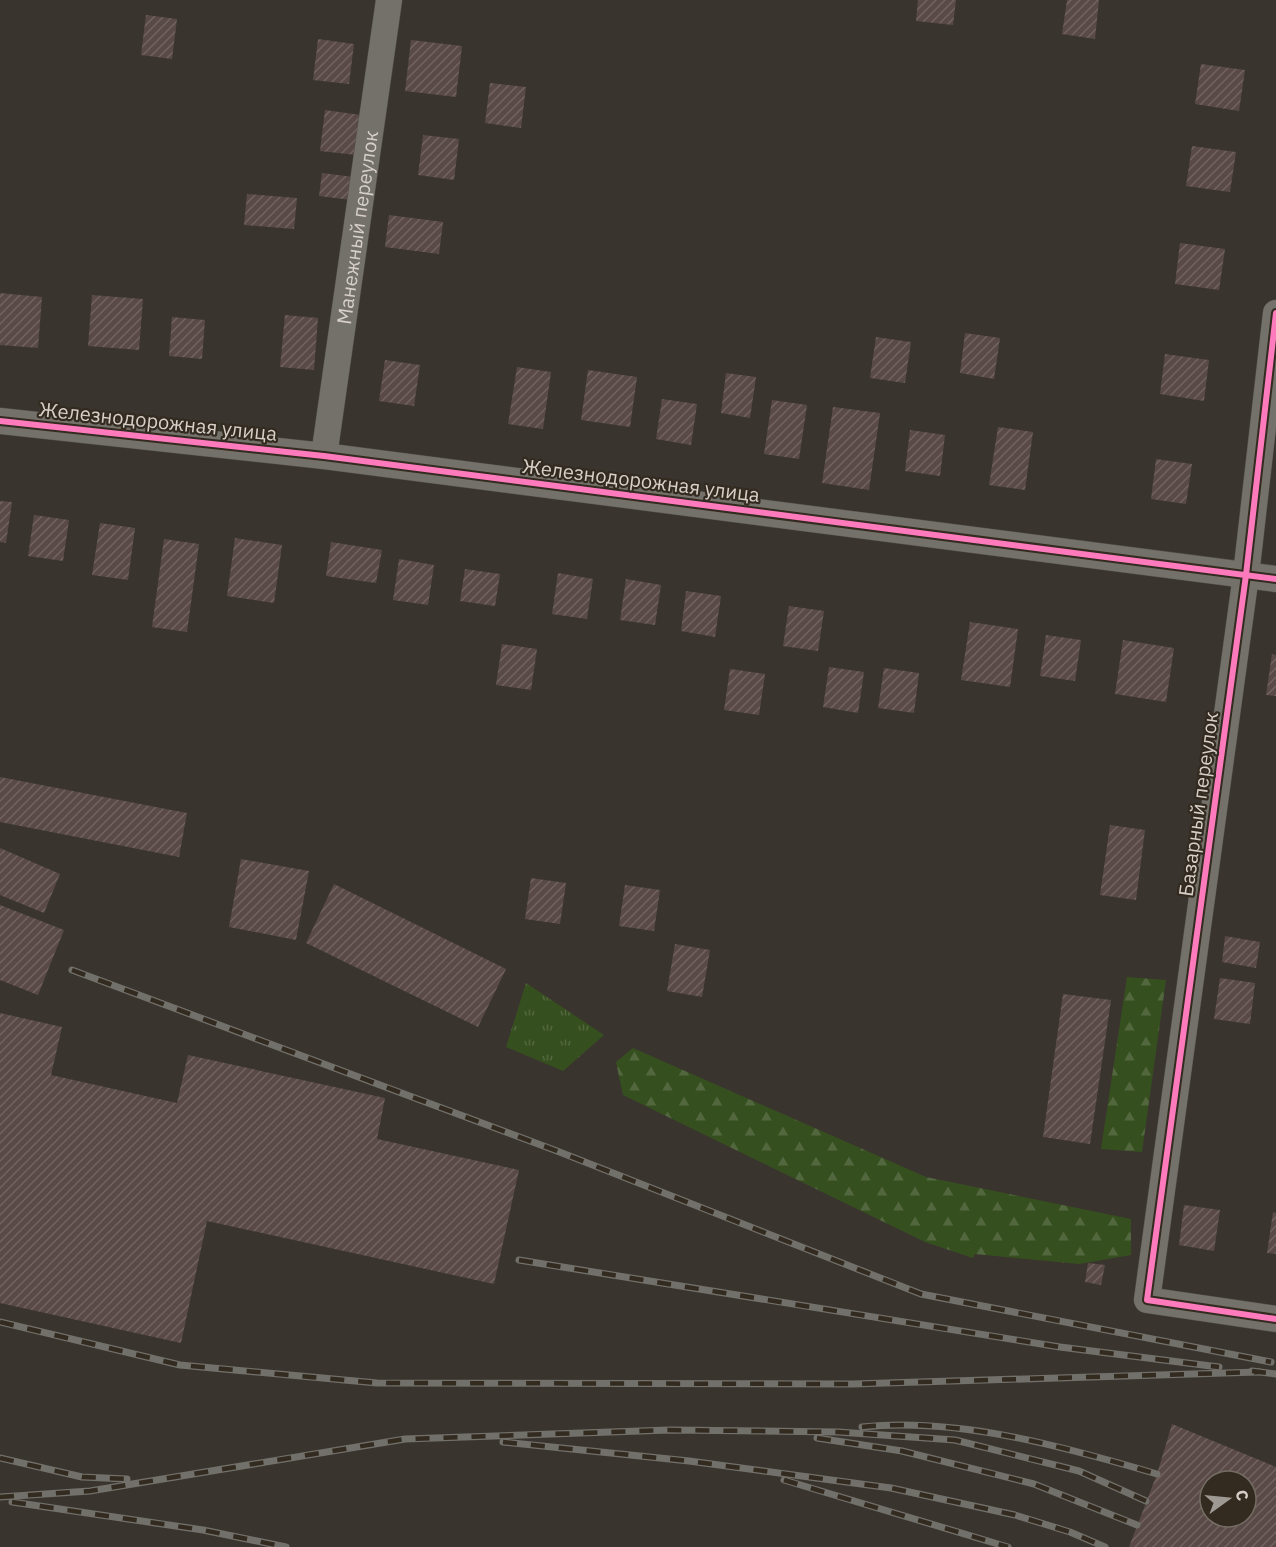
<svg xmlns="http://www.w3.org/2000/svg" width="1276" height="1547" font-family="'IBM Plex Sans',sans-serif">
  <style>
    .grass { fill: url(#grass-tufts) }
    .forest { fill: url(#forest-firs) }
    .building { fill: url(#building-hatch); fill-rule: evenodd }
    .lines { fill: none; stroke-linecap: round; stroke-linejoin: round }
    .street-casing { stroke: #53504a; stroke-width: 27 }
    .street { stroke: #74706a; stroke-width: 26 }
    .rail-casing { stroke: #72706a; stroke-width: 7 }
    .rail { stroke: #332b20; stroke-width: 4.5; stroke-dasharray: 14; stroke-linecap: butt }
    .cycleway-casing { stroke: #332b20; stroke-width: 10 }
    .cycleway { stroke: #fd7abc; stroke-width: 6 }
    .labels { text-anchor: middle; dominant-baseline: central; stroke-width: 4.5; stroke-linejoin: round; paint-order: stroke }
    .street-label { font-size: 20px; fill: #d6d0c9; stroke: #332b20 }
  </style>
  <defs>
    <pattern id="grass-tufts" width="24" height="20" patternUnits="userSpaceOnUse" patternTransform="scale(1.5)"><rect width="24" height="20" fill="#364f1f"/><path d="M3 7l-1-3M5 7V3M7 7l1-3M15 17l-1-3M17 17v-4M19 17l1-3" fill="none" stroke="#52673e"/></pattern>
    <pattern id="forest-firs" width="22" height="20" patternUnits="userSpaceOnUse" patternTransform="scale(1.5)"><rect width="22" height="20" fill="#364f1f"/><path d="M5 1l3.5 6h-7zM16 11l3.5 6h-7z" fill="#52673e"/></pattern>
    <pattern id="building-hatch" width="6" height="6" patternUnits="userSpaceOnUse" patternTransform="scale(1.5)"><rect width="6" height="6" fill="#5a4a47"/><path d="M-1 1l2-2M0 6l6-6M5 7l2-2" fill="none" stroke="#716360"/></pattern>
  </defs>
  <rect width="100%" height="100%" fill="#39342e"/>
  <!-- grass -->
  <polygon class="grass" points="526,983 604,1035 563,1071 506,1047"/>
  <!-- forest -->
  <g class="forest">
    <polygon points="1127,977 1166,980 1142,1152 1101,1149"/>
    <polygon points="633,1048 926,1177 1131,1219 1131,1255 1079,1264 975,1254 973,1258 925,1242 623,1095 616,1062"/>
  </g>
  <!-- building -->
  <g class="building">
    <polygon points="918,0 956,0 953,25 916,21"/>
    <polygon points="1067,0 1099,0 1095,39 1062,34"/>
    <polygon points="146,15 177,19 172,59 141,55"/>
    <polygon points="318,39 354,44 349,84 313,80"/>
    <polygon points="411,40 462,46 456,97 405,91"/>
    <polygon points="1201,64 1245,70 1239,111 1195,104"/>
    <polygon points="490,83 526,87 521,128 485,123"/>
    <polygon points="325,110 361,115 356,155 320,151"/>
    <polygon points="423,135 459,139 454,180 418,175"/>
    <polygon points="1192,146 1236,152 1230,192 1186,186"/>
    <polygon points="322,173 354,177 351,200 319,196"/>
    <polygon points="247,194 297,198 294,229 244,225"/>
    <polygon points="389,215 443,222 439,254 385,247"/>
    <polygon points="1180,243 1225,249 1219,290 1175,284"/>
    <polygon points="0,293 42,297 38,348 0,345"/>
    <polygon points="92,295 143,299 139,350 88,346"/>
    <polygon points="285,315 318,318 314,370 280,367"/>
    <polygon points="172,317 205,320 202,359 169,356"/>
    <polygon points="965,333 1000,338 994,379 960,373"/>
    <polygon points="876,337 911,342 905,383 870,378"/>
    <polygon points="1165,354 1209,360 1204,401 1160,394"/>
    <polygon points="385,360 420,365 414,406 379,401"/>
    <polygon points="517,367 551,372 543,429 508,424"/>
    <polygon points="588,370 637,377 630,427 581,420"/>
    <polygon points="726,373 756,377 750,418 721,413"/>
    <polygon points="662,399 697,404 691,445 656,439"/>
    <polygon points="772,400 807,405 799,459 764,454"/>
    <polygon points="833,407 880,413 869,490 822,483"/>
    <polygon points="998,427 1033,432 1025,490 989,485"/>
    <polygon points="910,430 945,435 940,476 905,471"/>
    <polygon points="1156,459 1192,464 1186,504 1151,499"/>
    <polygon points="0,501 12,502 6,543 0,542"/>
    <polygon points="34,515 69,520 63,561 28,556"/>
    <polygon points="100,523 135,528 128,580 92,575"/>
    <polygon points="235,538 282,545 274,603 227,596"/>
    <polygon points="164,539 199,544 187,632 152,627"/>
    <polygon points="331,542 382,550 376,583 326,576"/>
    <polygon points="399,559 434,565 428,605 393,600"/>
    <polygon points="465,569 500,574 495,606 460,601"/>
    <polygon points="558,573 593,579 587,619 552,614"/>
    <polygon points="626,579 661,585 655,625 620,620"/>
    <polygon points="686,591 721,596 715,637 681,631"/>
    <polygon points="789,606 824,611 818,651 783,646"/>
    <polygon points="970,622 1018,629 1010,687 961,680"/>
    <polygon points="1046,635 1081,640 1075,681 1040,676"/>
    <polygon points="1123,640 1174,648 1166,702 1115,694"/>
    <polygon points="502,644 537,649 531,690 496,685"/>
    <polygon points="1272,654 1276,655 1276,696 1266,695"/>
    <polygon points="829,667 864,672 858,713 823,707"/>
    <polygon points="884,668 919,673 914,713 878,708"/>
    <polygon points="730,669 765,674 759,715 724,710"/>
    <polygon points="0,777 187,813 179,857 0,822"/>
    <polygon points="1110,825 1145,830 1136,900 1100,895"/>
    <polygon points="0,848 60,874 44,913 0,895"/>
    <polygon points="241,859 309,871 296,940 229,927"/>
    <polygon points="531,878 566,883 560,924 525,919"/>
    <polygon points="334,884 506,969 478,1027 306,943"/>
    <polygon points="625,885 660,890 654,931 619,926"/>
    <polygon points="0,905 64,930 38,995 0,980"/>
    <polygon points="1225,936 1260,942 1256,968 1222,962"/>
    <polygon points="675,944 710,950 702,997 667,991"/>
    <polygon points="1220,978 1255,983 1250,1024 1214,1019"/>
    <polygon points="1063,994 1111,1000 1090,1144 1043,1137"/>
    <polygon points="0,1013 62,1027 51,1075 177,1103 188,1055 385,1098 377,1139 519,1170 494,1284 207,1221 181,1343 0,1303"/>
    <polygon points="1184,1205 1220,1210 1214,1251 1179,1245"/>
    <polygon points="1273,1212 1276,1213 1276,1254 1267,1253"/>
    <polygon points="1088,1263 1105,1265 1101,1285 1085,1282"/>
    <path d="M 1172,1424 L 1276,1467 L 1276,1547 L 1129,1547 L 1157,1474 ZM 1210,1481 L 1246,1481 L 1246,1517 L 1210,1517 Z"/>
  </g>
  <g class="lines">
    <!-- street casing -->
    <g class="street-casing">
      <g id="street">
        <polyline points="1276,313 1246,575 1147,1300 1276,1319"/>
        <polyline points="0,421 324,456 1276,579"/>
        <path id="s1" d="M 324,456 L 389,0"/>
      </g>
    </g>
    <!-- street -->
    <use href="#street" class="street"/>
    <!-- rail casing -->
    <g class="rail-casing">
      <g id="rail">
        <polyline points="72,970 557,1151 921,1294 1271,1362"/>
        <polyline points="519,1260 1060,1347 1219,1367"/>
        <polyline points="0,1322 180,1365 377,1383 853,1384 1259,1372"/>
        <polyline points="1252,1371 1276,1374"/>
        <path d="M 862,1427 C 959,1417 1065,1447 1157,1474"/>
        <polyline points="817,1438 902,1451 1034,1484 1137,1525"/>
        <polyline points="503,1442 689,1461 891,1488 1015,1515 1070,1532 1105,1547"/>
        <polyline points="0,1458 82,1477 127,1479"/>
        <polyline points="784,1480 1008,1547"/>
        <polyline points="0,1497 90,1491 405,1439 669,1430 838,1432 955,1440 1079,1471 1146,1501"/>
        <polyline points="12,1502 203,1530 286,1547"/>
      </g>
    </g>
    <!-- rail -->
    <use href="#rail" class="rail"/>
    <!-- cycleway casing -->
    <g class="cycleway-casing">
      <g id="cycleway">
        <polyline points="1276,313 1246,575 1147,1300 1276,1319"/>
        <polyline points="0,421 324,456 1276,579"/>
      </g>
    </g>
    <!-- cycleway -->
    <use href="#cycleway" class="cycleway"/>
  </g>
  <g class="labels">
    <!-- street labels -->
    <g class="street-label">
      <text stroke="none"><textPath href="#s1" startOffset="231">Манежный переулок</textPath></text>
      <text transform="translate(158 421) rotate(6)">Железнодорожная улица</text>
      <text transform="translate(641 480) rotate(7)">Железнодорожная улица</text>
      <text transform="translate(1198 804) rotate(-82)">Базарный переулок</text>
    </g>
  </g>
  <!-- north arrow -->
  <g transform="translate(1228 1499) rotate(75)"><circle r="28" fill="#332b20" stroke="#746d64" stroke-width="1.5"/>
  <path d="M0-4.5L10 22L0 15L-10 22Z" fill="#9f9993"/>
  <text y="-9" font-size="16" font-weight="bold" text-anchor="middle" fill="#d6d0c9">С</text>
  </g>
</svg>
